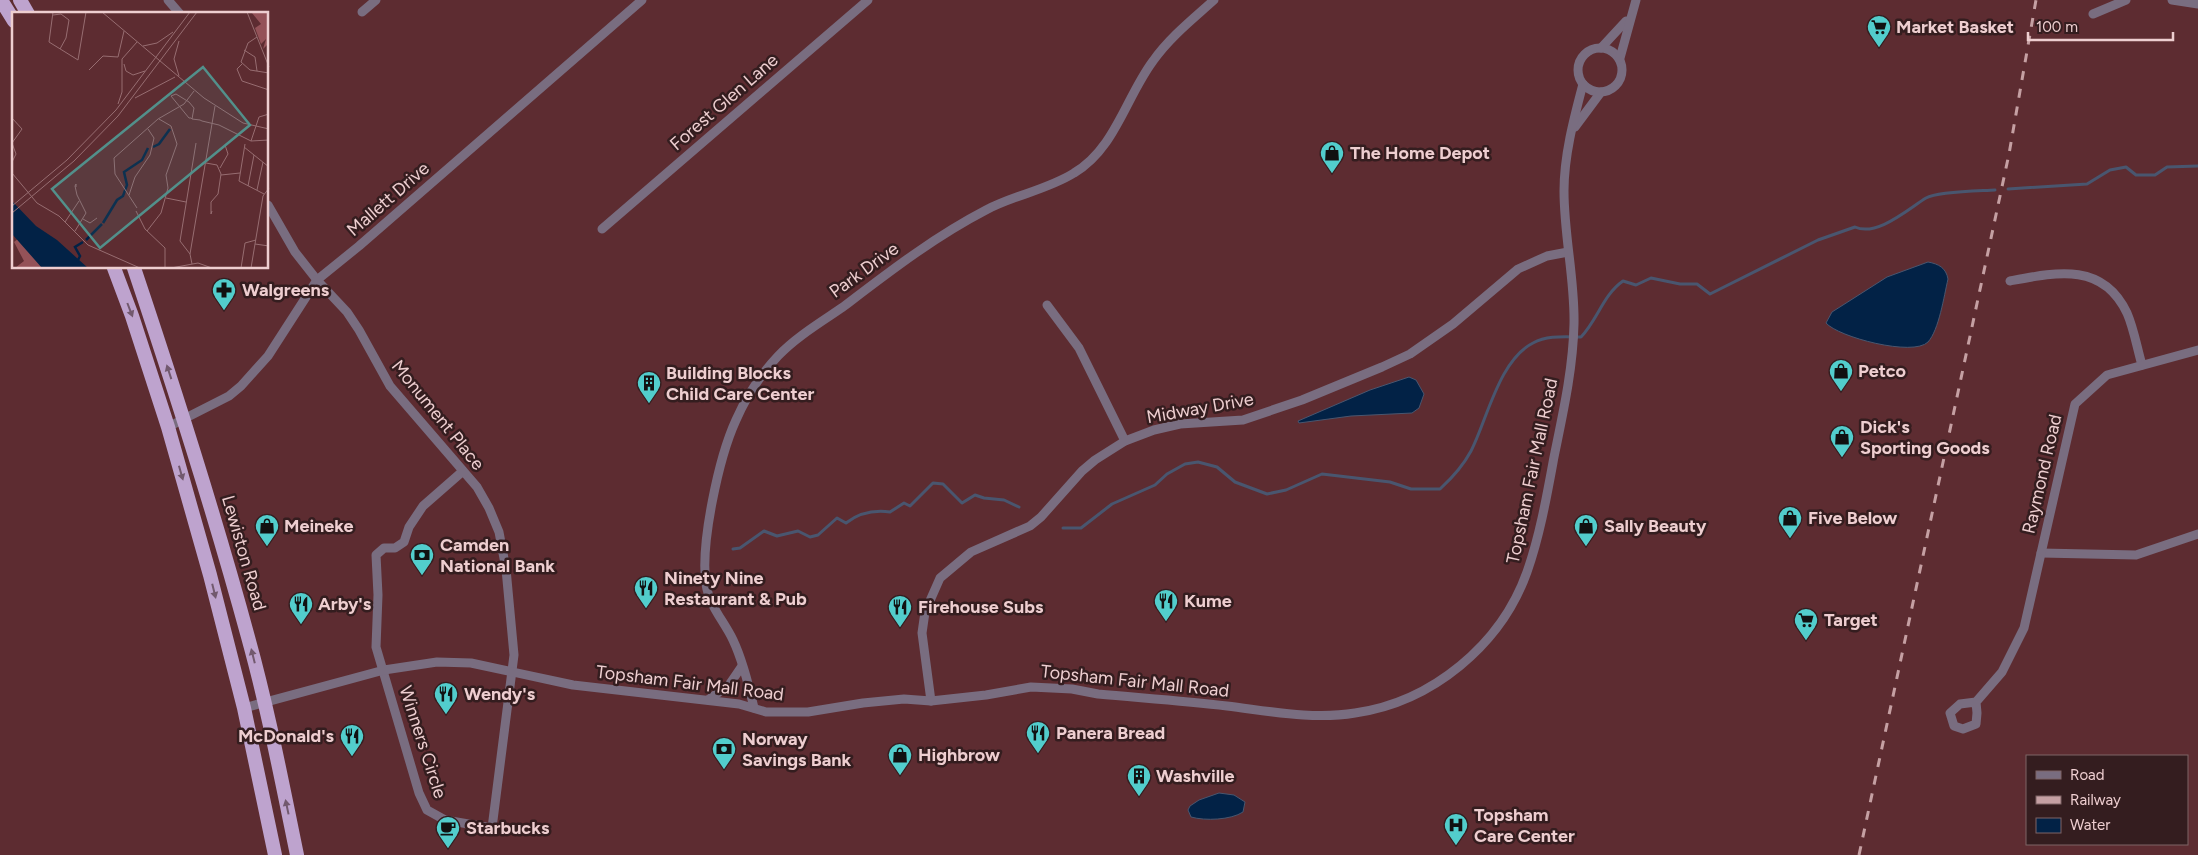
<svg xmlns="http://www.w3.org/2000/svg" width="2198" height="855" font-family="Figtree,sans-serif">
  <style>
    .water { fill: #022246; stroke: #49566f }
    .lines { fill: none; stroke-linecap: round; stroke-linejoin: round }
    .stream { stroke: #49566f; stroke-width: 3 }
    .minor { stroke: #796d80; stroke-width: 9 }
    .trunk { stroke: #bea3ce; stroke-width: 14 }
    .rail { stroke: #c5a0a3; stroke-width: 3; stroke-dasharray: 9 9; stroke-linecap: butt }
    .oneway { fill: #72596e }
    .labels { text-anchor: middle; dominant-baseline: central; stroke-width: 5; stroke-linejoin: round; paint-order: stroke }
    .poi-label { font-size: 18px; font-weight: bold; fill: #eeced0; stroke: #341d1f; text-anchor: start }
    .street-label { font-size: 18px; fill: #eeced0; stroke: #341d1f }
    .inset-river { fill: none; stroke: #022246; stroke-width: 2.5 }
    .inset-road { fill: none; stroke: #976d71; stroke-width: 1 }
    .view { fill: #52908b; fill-opacity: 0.15; stroke: #52908b; stroke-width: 2.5 }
    .inset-edge { fill: none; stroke: #eeced0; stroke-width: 2.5 }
  </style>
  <rect width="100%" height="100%" fill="#5d2c31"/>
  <!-- water -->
  <g class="water">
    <path d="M 1928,262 C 1939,264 1946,268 1948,279 C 1944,296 1939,330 1928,342 C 1913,357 1838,337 1826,323 L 1832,312 L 1887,277 Z"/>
    <polygon points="1409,377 1416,380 1424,394 1419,408 1412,413 1351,416 1299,423 1298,421 1370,390"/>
    <path d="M 1219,793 L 1234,795 L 1245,802 L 1243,812 C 1231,820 1205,821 1191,817 L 1188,810 L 1190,806 L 1199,800 Z"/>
  </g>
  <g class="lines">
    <!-- stream -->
    <g class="stream">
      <polyline points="2008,189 2087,184 2110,170 2126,167 2136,175 2155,175 2167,167 2198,166"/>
      <path d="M 1063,528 L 1081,528 L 1112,504 L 1155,485 L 1167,474 L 1185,464 L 1198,462 L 1217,467 L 1235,482 L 1267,494 L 1286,490 L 1322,474 L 1390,482 L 1411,489 L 1440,489 C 1452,478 1463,466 1471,451 C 1487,420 1499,360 1533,343 C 1548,335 1565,337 1581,337 C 1598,319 1603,295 1623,281 L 1636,285 L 1651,278 L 1680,284 L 1697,284 L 1710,294 L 1818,240 L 1855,227 C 1877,237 1908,209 1926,198 C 1939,191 1980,191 1995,190"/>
      <path d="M 733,549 L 740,548 L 764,531 L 777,536 L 798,531 L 810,537 L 818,535 L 837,518 L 846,523 C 859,513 875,510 890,512 L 904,503 L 910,506 L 933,483 L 943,484 L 962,503 L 975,495 L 984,498 L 1004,500 L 1019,507"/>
    </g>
    <!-- minor -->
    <g class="minor">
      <polyline points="168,0 180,14"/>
      <polyline points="2172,0 2198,4"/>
      <polyline points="362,12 376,0"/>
      <polyline points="2093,14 2126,0"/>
      <circle cx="1600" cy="70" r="22"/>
      <polyline points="1601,48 1626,21"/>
      <polyline points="1620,58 1636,0"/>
      <polyline points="1575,127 1601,92"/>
      <polyline points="268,205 295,252 317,280 347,312 359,330 390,386 477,487 489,508 499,532 506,569 514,655 492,828 445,820 427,810 419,793 376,647 378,595 376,555 384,548 395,548 404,542 409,527 423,506 463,471"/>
      <polyline points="602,229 868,0"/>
      <path d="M 2010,281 C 2057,272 2103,262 2127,313 C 2134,329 2137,348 2142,365"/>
      <polyline points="1047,305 1079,348 1125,441"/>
      <polyline points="168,427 229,396 241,386 268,356 317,280 359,246 642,0"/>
      <polyline points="2041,553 2136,555 2198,534"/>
      <polyline points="708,700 729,685 742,666"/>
      <polyline points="931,701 922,633 925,612 940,578 971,552 1030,526 1041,517 1082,471 1095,460 1125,441 1154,430 1180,424 1243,420 1302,400 1382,367 1410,354 1453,324 1518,269 1547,256 1568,252"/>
      <polyline points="1976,702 1960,704 1950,713 1954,726 1963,729 1976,724 1977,713 1976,702 2002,672 2024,628 2075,404 2107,375 2198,350"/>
      <path d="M 244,708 L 384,670 L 437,662 L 471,663 L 573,685 L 739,704 L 766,712 L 808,712 L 863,703 L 904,699 L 931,701 L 986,695 L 1031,687 L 1072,689 L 1098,694 C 1141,698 1184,701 1227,706 C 1269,711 1313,720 1355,713 C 1432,702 1501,645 1527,572 C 1540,535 1547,495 1554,457 C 1563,413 1573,369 1574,324 C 1575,280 1564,236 1564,191 C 1564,155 1574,118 1583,84"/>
      <path d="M 754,708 C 749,686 743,661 733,640 C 724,621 709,606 706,584 C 700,544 719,457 736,420 C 746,397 761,374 778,356 C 796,337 821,322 843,307 C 889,272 934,237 986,210 C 1014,195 1047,190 1074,173 C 1115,149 1126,97 1153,61 C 1170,37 1193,19 1214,0"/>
    </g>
    <!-- trunk -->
    <g class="trunk">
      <polyline points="1,0 14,21"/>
      <polyline points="20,0 28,14"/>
      <polyline points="114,268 132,316 168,427 210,575 244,708 275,855"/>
      <path d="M 134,268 C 175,390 214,512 248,637 C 268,709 282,782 297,855"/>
    </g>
    <!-- rail -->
    <polyline class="rail" points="1859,855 2009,154 2036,0"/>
  </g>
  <!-- one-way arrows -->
  <defs><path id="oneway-solid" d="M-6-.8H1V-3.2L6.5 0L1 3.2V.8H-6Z" transform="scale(1.25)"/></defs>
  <g class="oneway">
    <use href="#oneway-solid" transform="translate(130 310) rotate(69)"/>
    <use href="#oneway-solid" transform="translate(169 372) rotate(-108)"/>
    <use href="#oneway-solid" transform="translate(181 473) rotate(74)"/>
    <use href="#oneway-solid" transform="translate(214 591) rotate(76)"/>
    <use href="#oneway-solid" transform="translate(253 656) rotate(-104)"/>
    <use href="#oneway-solid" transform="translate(287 807) rotate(-102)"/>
  </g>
  <!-- icons -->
  <defs>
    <g id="supermarket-pin" transform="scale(1.25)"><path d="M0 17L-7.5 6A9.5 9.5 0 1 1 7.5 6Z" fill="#52cdcc" stroke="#341d1f"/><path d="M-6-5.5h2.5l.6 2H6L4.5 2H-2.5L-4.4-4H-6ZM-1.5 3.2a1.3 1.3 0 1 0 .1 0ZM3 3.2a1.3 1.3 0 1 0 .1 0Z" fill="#111"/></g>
    <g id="shop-pin" transform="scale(1.25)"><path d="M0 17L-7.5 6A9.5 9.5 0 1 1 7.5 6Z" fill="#52cdcc" stroke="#341d1f"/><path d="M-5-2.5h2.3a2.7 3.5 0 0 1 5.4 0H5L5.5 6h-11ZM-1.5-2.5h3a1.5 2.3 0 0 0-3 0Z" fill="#111"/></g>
    <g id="pharmacy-pin" transform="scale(1.25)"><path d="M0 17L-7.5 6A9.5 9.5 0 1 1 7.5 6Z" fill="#52cdcc" stroke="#341d1f"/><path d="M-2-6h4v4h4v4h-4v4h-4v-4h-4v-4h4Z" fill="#111"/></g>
    <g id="building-pin" transform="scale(1.25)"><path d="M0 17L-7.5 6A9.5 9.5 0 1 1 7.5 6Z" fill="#52cdcc" stroke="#341d1f"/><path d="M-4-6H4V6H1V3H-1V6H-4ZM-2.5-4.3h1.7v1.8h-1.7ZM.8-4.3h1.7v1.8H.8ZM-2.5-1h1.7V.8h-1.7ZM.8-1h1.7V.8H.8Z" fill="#111"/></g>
    <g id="bank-pin" transform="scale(1.25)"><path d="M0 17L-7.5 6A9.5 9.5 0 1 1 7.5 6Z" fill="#52cdcc" stroke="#341d1f"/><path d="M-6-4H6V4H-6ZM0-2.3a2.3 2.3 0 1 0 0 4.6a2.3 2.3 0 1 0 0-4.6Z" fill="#111"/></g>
    <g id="restaurant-pin" transform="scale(1.25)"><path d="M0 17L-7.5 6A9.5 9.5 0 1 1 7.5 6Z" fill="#52cdcc" stroke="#341d1f"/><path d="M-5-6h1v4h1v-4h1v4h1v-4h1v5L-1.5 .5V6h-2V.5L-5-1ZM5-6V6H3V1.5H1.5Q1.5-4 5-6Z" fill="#111"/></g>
    <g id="hospital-pin" transform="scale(1.25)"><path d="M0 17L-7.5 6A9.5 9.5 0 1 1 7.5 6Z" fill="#52cdcc" stroke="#341d1f"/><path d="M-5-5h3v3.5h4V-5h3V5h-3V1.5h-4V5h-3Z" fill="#111"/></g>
    <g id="cafe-pin" transform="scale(1.25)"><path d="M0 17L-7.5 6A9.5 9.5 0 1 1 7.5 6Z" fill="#52cdcc" stroke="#341d1f"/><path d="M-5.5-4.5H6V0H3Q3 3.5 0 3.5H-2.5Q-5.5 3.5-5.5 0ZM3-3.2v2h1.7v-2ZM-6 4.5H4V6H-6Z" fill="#111"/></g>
  </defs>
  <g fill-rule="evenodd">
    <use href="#supermarket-pin" x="1879" y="27"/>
    <use href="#shop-pin" x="1332" y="153"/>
    <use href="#pharmacy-pin" x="224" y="290"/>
    <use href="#shop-pin" x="1841" y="371"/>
    <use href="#building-pin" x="649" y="383"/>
    <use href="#shop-pin" x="1842" y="437"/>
    <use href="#shop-pin" x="1790" y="518"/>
    <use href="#shop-pin" x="267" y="526"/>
    <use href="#shop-pin" x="1586" y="526"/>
    <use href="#bank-pin" x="422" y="555"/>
    <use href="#restaurant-pin" x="646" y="588"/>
    <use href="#restaurant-pin" x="1166" y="601"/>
    <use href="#restaurant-pin" x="301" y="604"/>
    <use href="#restaurant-pin" x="900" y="607"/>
    <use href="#supermarket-pin" x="1806" y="620"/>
    <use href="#restaurant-pin" x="446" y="694"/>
    <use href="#restaurant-pin" x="1038" y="733"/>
    <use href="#restaurant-pin" x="352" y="736"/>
    <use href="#bank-pin" x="724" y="749"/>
    <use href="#shop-pin" x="900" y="755"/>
    <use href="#building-pin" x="1139" y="776"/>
    <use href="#hospital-pin" x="1456" y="825"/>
    <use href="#cafe-pin" x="448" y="828"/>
  </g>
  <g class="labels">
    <!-- poi labels -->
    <g class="poi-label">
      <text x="1896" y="27">Market Basket</text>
      <text x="1350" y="153">The Home Depot</text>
      <text x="242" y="290">Walgreens</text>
      <text x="1858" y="371">Petco</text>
      <text x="666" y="373">Building Blocks<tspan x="666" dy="21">Child Care Center</tspan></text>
      <text x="1860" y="427">Dick's<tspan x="1860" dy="21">Sporting Goods</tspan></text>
      <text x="1808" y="518">Five Below</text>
      <text x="284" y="526">Meineke</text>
      <text x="1604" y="526">Sally Beauty</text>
      <text x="440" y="545">Camden<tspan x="440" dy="21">National Bank</tspan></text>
      <text x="664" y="578">Ninety Nine<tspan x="664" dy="21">Restaurant &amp; Pub</tspan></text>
      <text x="1184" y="601">Kume</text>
      <text x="318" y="604">Arby's</text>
      <text x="918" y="607">Firehouse Subs</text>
      <text x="1824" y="620">Target</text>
      <text x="464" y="694">Wendy's</text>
      <text x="1056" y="733">Panera Bread</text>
      <text x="334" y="736" text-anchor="end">McDonald's</text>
      <text x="742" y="739">Norway<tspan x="742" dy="21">Savings Bank</tspan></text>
      <text x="918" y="755">Highbrow</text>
      <text x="1156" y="776">Washville</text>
      <text x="1474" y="815">Topsham<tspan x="1474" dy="21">Care Center</tspan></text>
      <text x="466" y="828">Starbucks</text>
    </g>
    <!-- street labels -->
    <g class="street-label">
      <text transform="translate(724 102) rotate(-41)">Forest Glen Lane</text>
      <text transform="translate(388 199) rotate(-41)">Mallett Drive</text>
      <text transform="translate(864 270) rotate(-36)">Park Drive</text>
      <text transform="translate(1200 408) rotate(-10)">Midway Drive</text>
      <text transform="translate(438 415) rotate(51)">Monument Place</text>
      <text transform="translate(1532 471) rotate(-78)">Topsham Fair Mall Road</text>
      <text transform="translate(2042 474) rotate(-77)">Raymond Road</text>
      <text transform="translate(244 553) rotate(74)">Lewiston Road</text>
      <text transform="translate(1135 681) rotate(6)">Topsham Fair Mall Road</text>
      <text transform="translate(690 683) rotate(7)">Topsham Fair Mall Road</text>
      <text transform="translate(423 742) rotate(72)">Winners Circle</text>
    </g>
  </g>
  <!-- overview -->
  <g transform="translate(12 12)">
    <rect width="256" height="256" fill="#5d2c31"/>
    <path d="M 256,0 L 256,32 L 251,37 L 254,27 L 249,32 L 243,16 L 249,12 L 240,1 ZM 7,226 L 15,232 L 30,256 L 3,256 L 12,249 L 2,230 Z" fill="#945258"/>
    <path d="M 0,189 L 24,214 L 45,228 L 76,256 L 30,256 L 0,222 Z" fill="#022246"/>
    <path class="inset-river" d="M 141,135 L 147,132 L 158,117M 91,211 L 105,188 L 111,184 L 115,173 L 112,160 L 130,148 L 136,136M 74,228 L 90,212M 65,250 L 68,244 L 63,235 L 71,230"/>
    <path class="inset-road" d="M 41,0 L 37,30 L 66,48 L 74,0M 90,0 L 192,86 L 231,111 L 257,117M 235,0 L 257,55M 41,3 L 49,2 L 57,8 L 54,26 L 48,37M 245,25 L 236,31 L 229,50 L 238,58 L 257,61M 167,29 L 162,47 L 167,64M 131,34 L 145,31 L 161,20M 232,38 L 243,45 L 245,59M 112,52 L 114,59 L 121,63 L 133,59M 230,52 L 225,57 L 230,69 L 257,78M 77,58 L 91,44 L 106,45 L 112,19M 123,86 L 163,65M 106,92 L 110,80 L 110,47 L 125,30M 0,106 L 10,117 L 0,131M 180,107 L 182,96 L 177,90 L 164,82 L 159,84 L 177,106 L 179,106 L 180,107 L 188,108 L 190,109 L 207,113 L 239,129 L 257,128M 239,129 L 247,105 L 257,102M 233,132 L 227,169 L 252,182M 232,135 L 257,155M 0,150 L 4,142 L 0,131M 194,151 L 205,153 L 209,162 L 206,182 L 199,190 L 199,202 L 200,199M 208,156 L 216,142 L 213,133M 0,161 L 25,191 L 47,204 L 76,233 L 128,256M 209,163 L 228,161M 236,174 L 242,143M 245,178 L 251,150M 117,183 L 123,165 L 138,143 L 142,126 L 136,117M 154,186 L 174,190M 0,194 L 55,148 L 104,98 L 178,0M 125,196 L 103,162 L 102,146 L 146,107 L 172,92 L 182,79M 124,199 L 133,217 L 153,236 L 153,256M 0,201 L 62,149 L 106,104 L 185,0M 71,207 L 78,211 L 85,206M 53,210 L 67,189M 63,219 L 74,201 L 65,183 L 63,174 L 64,172 L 64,175M 135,219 L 149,201 L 156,176 L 154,163 L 165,132 L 159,114 L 147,107M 243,232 L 251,184 L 257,176M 178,242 L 168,229 L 184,131M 180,252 L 178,242 L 203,94M 159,256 L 186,251 L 200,256M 229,256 L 233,231 L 244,228M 239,256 L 243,232 L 257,234"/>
    <path class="view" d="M 191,55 L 238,113 L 88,236 L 40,177 Z"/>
    <rect width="256" height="256" class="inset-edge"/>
  </g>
  <!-- legend -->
  <rect x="2026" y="755" width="162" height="90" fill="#341d1f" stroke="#7e6466"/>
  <rect x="2036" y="771" width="25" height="8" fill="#796d80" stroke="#7e6466"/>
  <text x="2070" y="780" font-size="15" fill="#eeced0">Road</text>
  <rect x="2036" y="796" width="25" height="8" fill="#c5a0a3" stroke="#7e6466"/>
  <text x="2070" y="805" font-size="15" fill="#eeced0">Railway</text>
  <rect x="2036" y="818" width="25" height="15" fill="#022246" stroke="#7e6466"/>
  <text x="2070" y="830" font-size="15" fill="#eeced0">Water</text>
  <!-- scale -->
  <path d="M2028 32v8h145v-8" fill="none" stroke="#eeced0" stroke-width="2.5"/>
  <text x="2036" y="32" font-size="15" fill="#eeced0" stroke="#341d1f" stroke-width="4" paint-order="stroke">100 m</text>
</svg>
